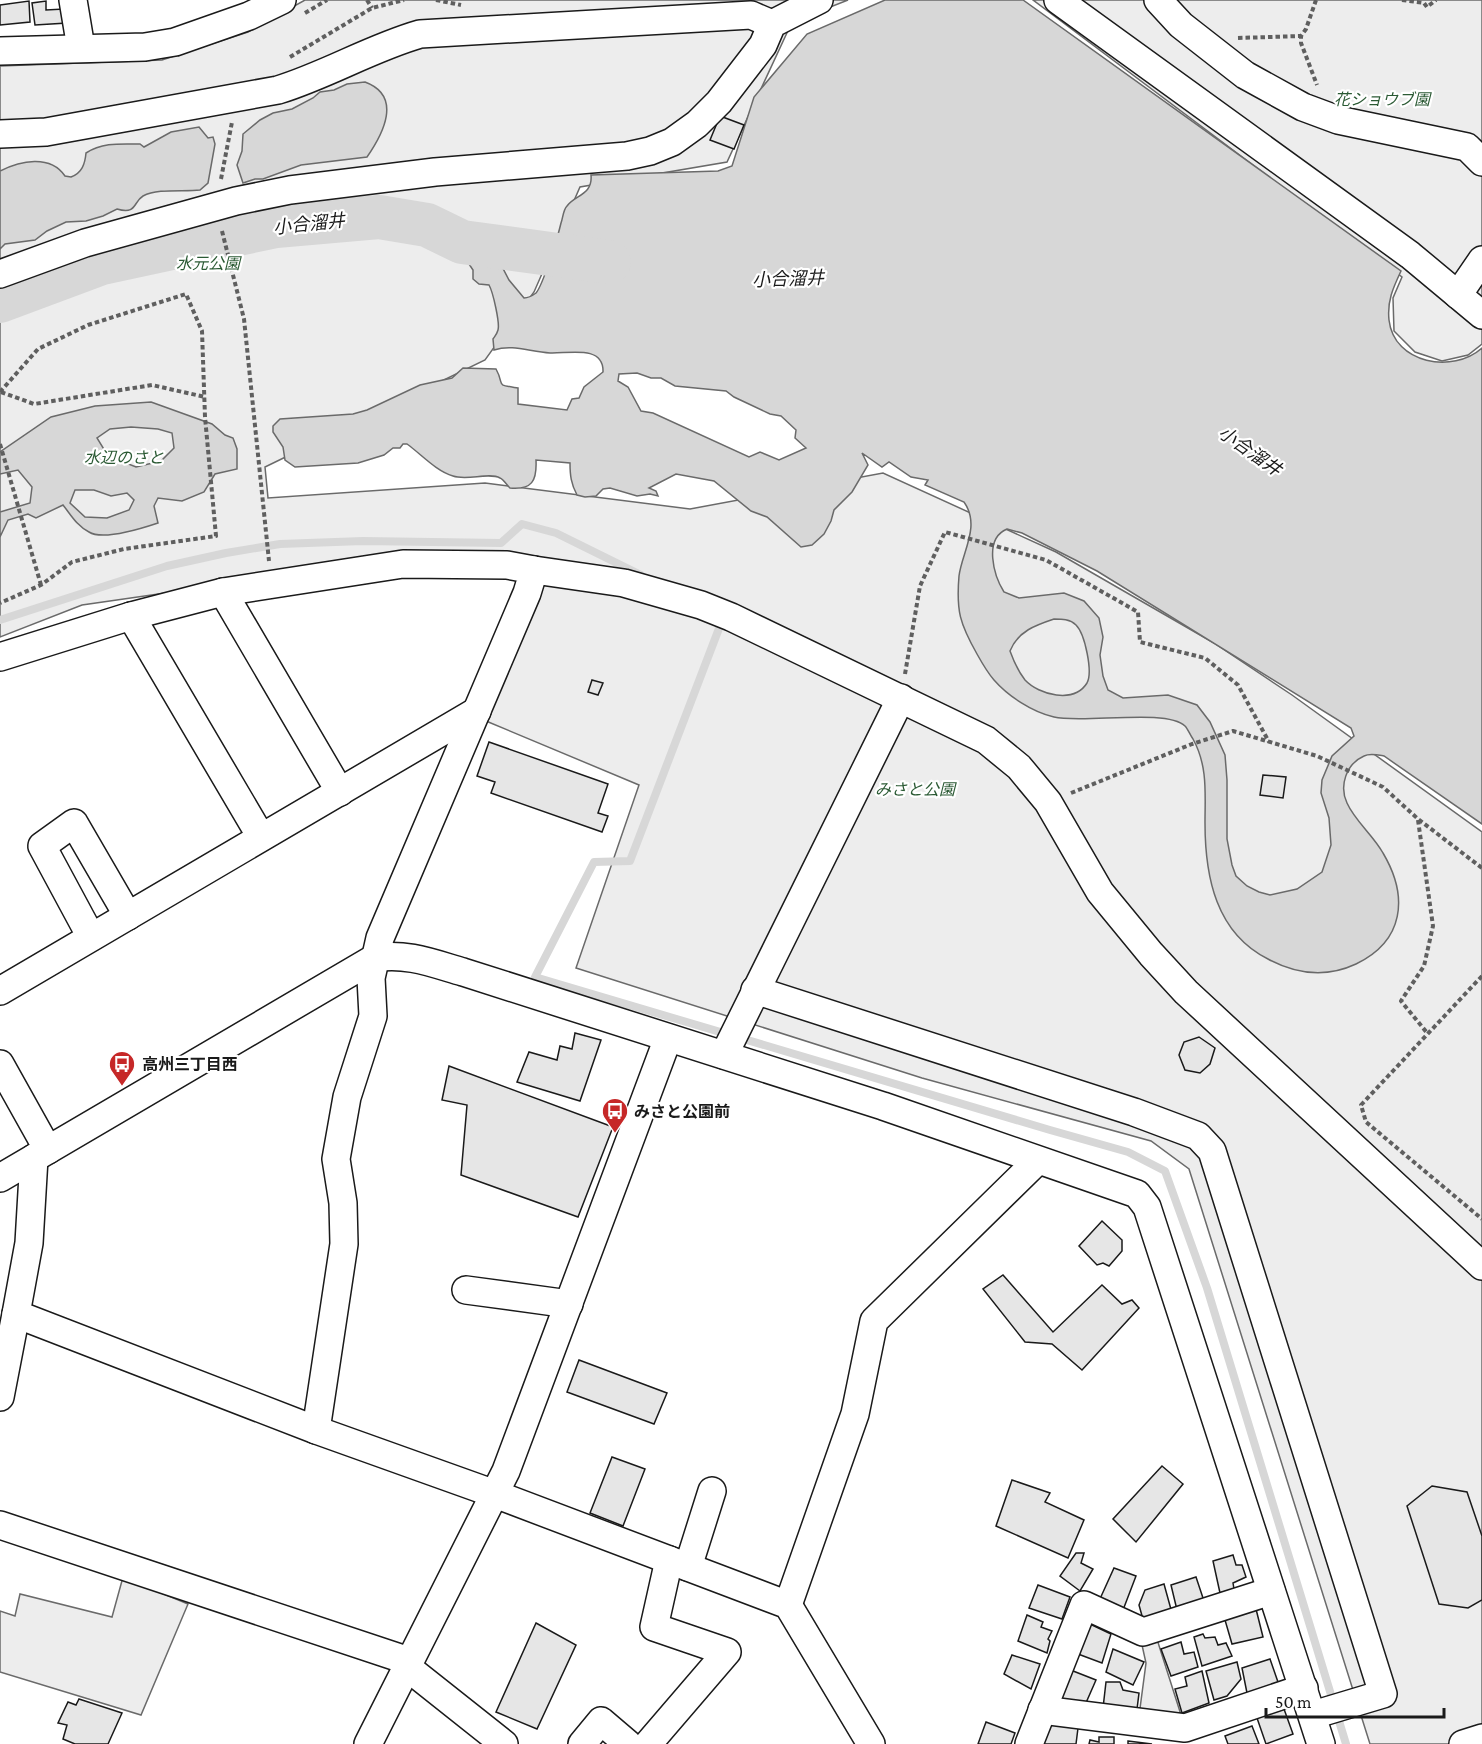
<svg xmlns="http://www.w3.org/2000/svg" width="1482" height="1744" font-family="'Crimson Pro','Noto Sans JP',serif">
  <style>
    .built { fill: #ededed; stroke: #6a6a6a; stroke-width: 1.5 }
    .water { fill: #d7d7d7; stroke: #6a6a6a; stroke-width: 1.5; fill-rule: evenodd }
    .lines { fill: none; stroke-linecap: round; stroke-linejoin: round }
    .stream { stroke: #d7d7d7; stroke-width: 8 }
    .river { stroke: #d7d7d7; stroke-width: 44 }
    .building { fill: #e6e6e6; stroke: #1a1a1a; stroke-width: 1.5 }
    .minor-casing { stroke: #1a1a1a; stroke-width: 30 }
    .path { stroke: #5f5f5f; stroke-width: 4; stroke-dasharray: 4.5 3; stroke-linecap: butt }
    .minor { stroke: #fff; stroke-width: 27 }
    .labels { text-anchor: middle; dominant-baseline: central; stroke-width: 4.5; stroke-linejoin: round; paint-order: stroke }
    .park-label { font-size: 16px; font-style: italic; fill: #2b5a34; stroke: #fff }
    .poi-label { font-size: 16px; font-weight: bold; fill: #1a1a1a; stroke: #fff; text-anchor: start }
    .water-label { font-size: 18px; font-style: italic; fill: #1a1a1a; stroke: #fff }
  </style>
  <rect width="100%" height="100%" fill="#fff"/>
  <!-- built -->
  <g class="built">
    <polygon points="305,0 848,0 792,22 727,162 580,187 534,292 485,360 265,467 268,498 485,483 690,509 883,473 1056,552 1214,643 1292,695 1482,832 1482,1744 1370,1744 1189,1169 1151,1141 922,1078 576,968 639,785 486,721 545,576 276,577 82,605 0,637 0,66 162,60 248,32"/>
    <polygon points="1033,0 1482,0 1482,344 1468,355 1442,361 1415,352 1394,331 1393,298 1402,277"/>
    <polygon points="123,1577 188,1604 141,1715 0,1672 0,1611 15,1616 20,1594 112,1617"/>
    <polygon points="1155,1633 1182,1718 1139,1716 1146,1663 1140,1636"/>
  </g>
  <!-- water -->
  <g class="water">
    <path d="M 885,0 L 1023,0 L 1401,271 C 1393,288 1387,301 1389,320 C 1394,364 1453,374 1482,348 L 1482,824 L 1384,756 C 1378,755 1370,753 1364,756 C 1346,764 1339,786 1347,803 C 1355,821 1373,835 1383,853 C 1409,897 1404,941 1356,964 C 1326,978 1296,974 1268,959 C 1216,933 1205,877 1205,823 C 1205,794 1208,766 1193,739 C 1190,735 1188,729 1185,726 C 1167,708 1082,724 1054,717 C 1032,712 1008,696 994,680 C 987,672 982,663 977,654 C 960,624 956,611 959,576 C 962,552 981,526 964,502 L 925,485 L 928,480 L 911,477 L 889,462 L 882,467 L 862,453 L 868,465 L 852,492 L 834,510 L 831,521 L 824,534 L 812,545 L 801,547 L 767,517 L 751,511 L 714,481 L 676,474 L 649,488 L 656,491 L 658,496 L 650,494 L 637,496 L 610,488 L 603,489 L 596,496 L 585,497 L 577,495 C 571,484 570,475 570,463 L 536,460 C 537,481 532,490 510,488 C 507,485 503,479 500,478 C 489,472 467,481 453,476 C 436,471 421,454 407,444 L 403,444 L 400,448 L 393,448 L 384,455 L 358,463 L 295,467 L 285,460 L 283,447 L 273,432 L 273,426 L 280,419 L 353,414 L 367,410 L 420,385 L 452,378 L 463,368 L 496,369 C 506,387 493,384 518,388 L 518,404 L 567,410 L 572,399 L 579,398 L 584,387 L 603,372 C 604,344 567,354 550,353 C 530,352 513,344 494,350 L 493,339 C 495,336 497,334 498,330 C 500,323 493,292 489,285 L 479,284 L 473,279 L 473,270 L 467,261 L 461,260 L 458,250 L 470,242 L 490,250 L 497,257 L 509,280 L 524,298 C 529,298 532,296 536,293 C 543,285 558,236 561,223 C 563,218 563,210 567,206 C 575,195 593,195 591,175 L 718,171 L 732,166 L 754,97 L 807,34 ZM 637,373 L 651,378 L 661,378 L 675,386 L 726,391 L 734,397 L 770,414 L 781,416 L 796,430 L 795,438 L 806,448 L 779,460 L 760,452 L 749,457 L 653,413 L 641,411 L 628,387 L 618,381 L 619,374 ZM 1007,529 L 1022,533 L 1097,571 L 1351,728 L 1354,736 L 1332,756 L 1322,780 L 1321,793 L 1329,818 L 1331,845 L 1322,872 L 1297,889 L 1270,895 L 1259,892 L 1247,886 L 1236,876 L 1232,865 L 1227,839 L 1227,780 L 1225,755 L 1210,722 L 1197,705 L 1168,695 L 1123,698 L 1108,690 L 1103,676 L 1100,655 L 1103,637 L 1099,618 L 1084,601 L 1064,593 L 1019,598 L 1004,592 C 994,576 983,539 1007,529 ZM 1054,619 C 1062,619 1070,619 1076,625 C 1085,634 1093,672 1087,683 C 1074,704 1039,695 1025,680 C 1018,671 1014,662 1010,651 C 1018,631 1036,625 1054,619 Z"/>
    <path d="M 365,82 C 403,96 383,134 367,157 L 301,165 L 263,179 L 255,179 L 243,183 L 237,165 L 242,151 L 243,134 L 260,120 L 273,113 L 292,109 L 313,98 L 320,92 L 334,90 L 347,84 Z"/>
    <path d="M 199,127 L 208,138 L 213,137 L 215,144 L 208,183 L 200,190 C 184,192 158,188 143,196 C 133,202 137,215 117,209 L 103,216 L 86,221 L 66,222 L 47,231 L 35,240 L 5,244 L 0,249 L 0,171 C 20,161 50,154 65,176 L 71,177 C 82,173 85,164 86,153 C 103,142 121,144 140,144 L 144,147 L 171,132 Z"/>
    <path d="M 151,402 L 212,424 L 225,435 L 233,438 L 237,449 L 237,469 L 215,474 L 204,492 L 182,501 L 158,498 L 154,506 L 158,523 C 143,528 103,541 89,532 C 77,526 71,515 63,505 L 36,518 L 28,514 L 8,520 L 0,537 L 0,512 L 30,503 L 32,487 L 18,470 L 0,474 L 0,452 L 51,417 L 95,406 ZM 131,427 L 158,429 L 172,433 L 174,448 L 161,461 L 136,467 L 108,456 L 97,438 L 110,429 ZM 75,490 L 94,490 L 111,496 L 127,493 L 134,500 L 129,510 L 107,518 L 85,517 L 70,503 Z"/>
  </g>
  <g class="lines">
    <!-- stream -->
    <g class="stream">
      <polyline points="723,618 630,861 594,862 535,977 1050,1130 1128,1152 1165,1171 1207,1288 1346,1744"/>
      <polyline points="0,620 167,566 226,553 280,544 363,541 501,543 522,524 556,533 641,575"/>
    </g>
    <!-- river -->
    <polyline class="river" points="0,301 102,263 195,243 276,226 379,217 427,225 462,242 609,262"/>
  </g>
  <!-- building -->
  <g class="building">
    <polygon points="29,1 30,22 0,25 0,5"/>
    <polygon points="46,1 46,10 64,9 67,23 35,25 32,3"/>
    <polygon points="720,116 744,125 734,149 710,140"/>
    <polygon points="592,680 603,683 598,695 588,692"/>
    <polygon points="489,742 608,784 598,813 608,816 602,832 491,793 495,782 477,776"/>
    <polygon points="1263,775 1286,777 1283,798 1260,795"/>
    <polygon points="575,1033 601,1040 580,1101 517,1082 529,1052 557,1060 560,1046 572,1049"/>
    <polygon points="1199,1037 1215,1048 1210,1064 1200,1073 1185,1070 1179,1055 1184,1042"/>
    <polygon points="449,1066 613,1127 578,1217 461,1175 467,1105 442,1100"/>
    <polygon points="1102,1221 1122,1240 1122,1251 1109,1266 1103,1263 1097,1265 1079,1246"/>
    <polygon points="1003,1275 1053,1332 1102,1285 1122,1304 1132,1300 1139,1308 1082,1370 1052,1344 1025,1342 983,1289"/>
    <polygon points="579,1360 667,1393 654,1424 567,1392"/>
    <polygon points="612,1457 645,1469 623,1526 590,1513"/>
    <polygon points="1162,1466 1183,1484 1136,1542 1113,1519"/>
    <polygon points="1012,1480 1050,1493 1045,1502 1084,1520 1068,1558 996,1526"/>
    <polygon points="1432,1486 1467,1492 1482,1536 1482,1600 1468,1608 1439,1604 1407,1506"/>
    <polygon points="1076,1553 1084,1553 1081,1563 1093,1569 1080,1591 1060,1576"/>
    <polygon points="1233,1555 1236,1565 1242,1565 1246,1577 1233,1583 1234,1589 1220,1593 1213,1561"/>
    <polygon points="1114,1568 1136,1576 1123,1610 1099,1601"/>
    <polygon points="1196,1577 1204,1601 1177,1610 1171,1585"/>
    <polygon points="1164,1584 1172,1613 1144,1623 1139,1605 1145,1590"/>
    <polygon points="1038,1585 1070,1597 1062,1619 1029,1608"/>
    <polygon points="1256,1609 1263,1637 1232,1644 1225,1620"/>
    <polygon points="1027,1615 1043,1622 1041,1627 1052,1631 1048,1639 1050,1641 1047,1653 1018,1641"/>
    <polygon points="536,1623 576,1645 537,1729 496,1712"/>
    <polygon points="1090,1624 1111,1634 1102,1663 1078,1654"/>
    <polygon points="1203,1634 1205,1638 1215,1637 1218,1645 1226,1643 1232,1656 1202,1666 1194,1637"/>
    <polygon points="1181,1642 1184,1654 1194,1652 1198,1667 1171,1676 1161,1649"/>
    <polygon points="1113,1649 1144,1662 1133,1685 1106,1672"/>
    <polygon points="1012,1655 1040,1664 1031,1689 1004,1674"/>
    <polygon points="1270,1659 1279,1685 1247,1693 1242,1668"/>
    <polygon points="1237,1662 1241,1679 1227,1696 1214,1700 1206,1671"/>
    <polygon points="1068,1669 1096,1680 1085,1705 1056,1698"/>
    <polygon points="1202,1671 1209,1703 1182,1713 1175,1689 1187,1686 1185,1677"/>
    <polygon points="1106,1682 1120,1682 1123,1690 1139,1693 1137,1709 1103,1708"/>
    <polygon points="79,1699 122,1713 108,1744 75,1744 63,1739 67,1725 58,1723 68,1702 76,1705"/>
    <polygon points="1284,1709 1293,1734 1266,1744 1257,1718"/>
    <polygon points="986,1722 1015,1733 1011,1744 978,1744"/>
    <polygon points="1045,1724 1078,1728 1076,1744 1043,1744"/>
    <polygon points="1252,1726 1259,1744 1228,1744 1225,1736"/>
    <polygon points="1099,1737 1114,1737 1114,1744 1089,1744 1090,1740 1099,1742"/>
    <polygon points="1128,1741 1152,1744 1128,1744"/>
  </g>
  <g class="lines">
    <!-- minor casing -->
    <g class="minor-casing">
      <g id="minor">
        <polyline points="73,0 81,48"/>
        <polyline points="1058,0 1410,255 1482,315"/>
        <polyline points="1158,0 1181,25 1245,75 1303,107 1338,120 1467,147 1482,162"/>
        <polyline points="0,51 145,47 175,42 249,16 282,0"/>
        <path d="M 0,134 L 46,132 L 278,90 C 327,75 371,48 420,34 L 751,15 L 772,24"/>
        <polyline points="0,274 85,243 236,201 290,190 435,172 627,156 650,151 672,142 697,124 719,102 763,45 772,24 819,0"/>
        <polyline points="1458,295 1482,260"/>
        <polyline points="534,570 624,583 701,605 731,617 986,740 1019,767 1048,802 1100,892 1151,954 1186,992 1482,1266"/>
        <polyline points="223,592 340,792"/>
        <polyline points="131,616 261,837"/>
        <polyline points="0,657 131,616 223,592 403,564 507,565 534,570 527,593 380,938 371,978 373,1016 347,1097 336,1159 343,1203 344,1244 316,1430 495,1494 788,1605 871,1744"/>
        <polyline points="91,937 42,846 74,823 128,916"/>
        <polyline points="755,990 1134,1112 1198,1136 1212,1151 1383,1694 1313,1715"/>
        <polyline points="0,991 477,711"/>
        <polyline points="724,1055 901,698"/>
        <polyline points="0,1064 48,1150"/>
        <polyline points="34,1158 29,1243 16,1314 316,1430"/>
        <path d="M 0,1178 L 375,958 C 405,952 435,964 463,972 L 883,1106 L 1137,1194 L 1147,1207 L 1321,1744"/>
        <polyline points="466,1290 569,1304"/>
        <polyline points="0,1397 16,1314"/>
        <polyline points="0,1525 409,1661"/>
        <polyline points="688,1567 712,1491"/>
        <polyline points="788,1605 855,1414 874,1321 1037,1161"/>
        <polyline points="407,1667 504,1744"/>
        <polyline points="1042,1710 1185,1728 1304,1688"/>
        <polyline points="368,1744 506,1471 668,1038"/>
        <polyline points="582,1744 601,1721 628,1744"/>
        <polyline points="648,1744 727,1652 654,1627 669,1560"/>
        <polyline points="1029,1744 1084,1605 1143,1632 1271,1591"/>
        <polyline points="1463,1744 1482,1738"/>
      </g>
    </g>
    <!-- path -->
    <g class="path">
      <polyline points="367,0 372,8"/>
      <polyline points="436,0 461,5"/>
      <polyline points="1316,0 1306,29 1301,36 1301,43 1317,85"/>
      <polyline points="1402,0 1424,3 1427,7 1436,0"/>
      <polyline points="305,13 327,0"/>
      <polyline points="1238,38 1301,36"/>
      <polyline points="290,57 372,8 404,0"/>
      <polyline points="221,179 232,122"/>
      <polyline points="222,231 244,319 269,561"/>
      <polyline points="0,392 38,349 88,325 186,294 202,331 205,417 216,536 124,549 72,562 41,585 0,603"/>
      <polyline points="1,392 34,404 152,385 205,397"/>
      <polyline points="0,444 41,585"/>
      <polyline points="905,674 920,586 945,532 1046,560 1138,612 1140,642 1205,658 1238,685 1269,742"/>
      <polyline points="1071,793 1192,744 1233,731 1317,756 1383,787 1418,819 1482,868"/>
      <polyline points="1418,820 1433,926 1424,966 1401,1001 1428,1034"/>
      <polyline points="1482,976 1361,1105 1366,1122 1482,1219"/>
    </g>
    <!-- minor -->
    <use href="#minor" class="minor"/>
  </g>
  <!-- icons -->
  <defs>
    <g id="bus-pin" transform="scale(1.35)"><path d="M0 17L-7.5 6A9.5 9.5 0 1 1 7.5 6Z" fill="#c62828" stroke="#fff"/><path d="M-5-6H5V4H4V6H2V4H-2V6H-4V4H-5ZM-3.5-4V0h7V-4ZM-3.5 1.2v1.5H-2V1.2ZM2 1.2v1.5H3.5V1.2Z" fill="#fff"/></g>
  </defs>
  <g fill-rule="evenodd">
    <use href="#bus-pin" x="122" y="1064"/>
    <use href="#bus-pin" x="615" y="1111"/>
  </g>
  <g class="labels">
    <!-- park labels -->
    <g class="park-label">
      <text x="1382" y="99">花ショウブ園</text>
      <text x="208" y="263">水元公園</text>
      <text x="124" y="457">水辺のさと</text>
      <text x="915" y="789">みさと公園</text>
    </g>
    <!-- poi labels -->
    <g class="poi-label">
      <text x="142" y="1064">高州三丁目西</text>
      <text x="634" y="1111">みさと公園前</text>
    </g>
    <!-- water labels -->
    <g class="water-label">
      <text transform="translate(309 224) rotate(-6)">小合溜井</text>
      <text transform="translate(788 279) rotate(-2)">小合溜井</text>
      <text transform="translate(1250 451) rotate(35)">小合溜井</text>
    </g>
  </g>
  <!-- scale -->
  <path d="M1266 1708v9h178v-9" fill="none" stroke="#1a1a1a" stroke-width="3"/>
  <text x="1275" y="1708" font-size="18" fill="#1a1a1a" stroke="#ffffff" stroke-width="4.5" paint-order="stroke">50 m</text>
</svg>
